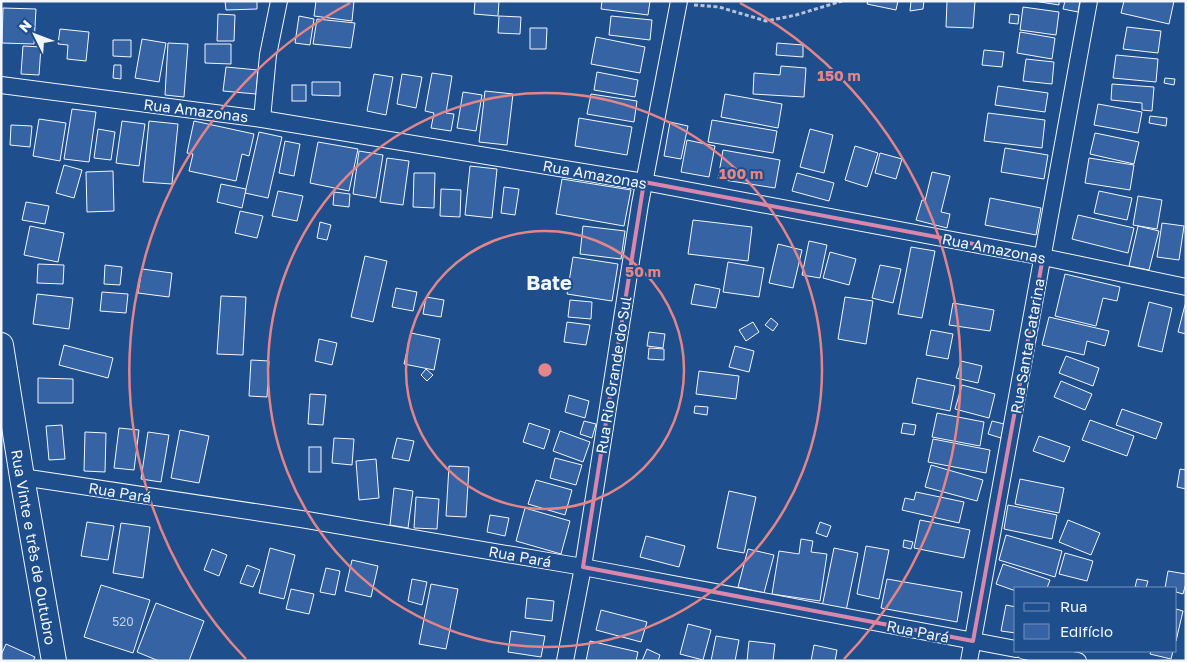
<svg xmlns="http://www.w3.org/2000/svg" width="1187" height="662" font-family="'Golos Text',sans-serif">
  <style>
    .building { fill: #3563a3; stroke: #f2f6ff }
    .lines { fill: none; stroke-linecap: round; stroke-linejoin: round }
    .street-casing { stroke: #f2f6ff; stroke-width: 18 }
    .secondary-casing { stroke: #f2f6ff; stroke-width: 26 }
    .path { stroke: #b3c4dc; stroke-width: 3; stroke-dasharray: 4 2.5; stroke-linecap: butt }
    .street { stroke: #1f4e8c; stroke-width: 16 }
    .secondary { stroke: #1f4e8c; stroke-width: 24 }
    .marked { fill: none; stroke: #da87ad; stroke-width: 4; stroke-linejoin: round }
    .ring { fill: none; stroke: #e38589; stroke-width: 2.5 }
    .labels { text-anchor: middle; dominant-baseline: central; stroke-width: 4; stroke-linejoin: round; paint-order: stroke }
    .number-label { font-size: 12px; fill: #c3d1e8 }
    .street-label { font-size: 15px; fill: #f2f6ff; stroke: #1f4e8c }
    .district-label { font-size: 20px; font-weight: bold; fill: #f2f6ff; stroke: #1f4e8c }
    .centre { fill: #e38589; stroke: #1f4e8c; stroke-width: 2.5 }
    .ring-label { font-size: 15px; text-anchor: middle; font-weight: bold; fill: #e38589; stroke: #1f4e8c; stroke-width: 4; stroke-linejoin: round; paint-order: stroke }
  </style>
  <rect width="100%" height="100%" fill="#1f4e8c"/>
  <!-- building -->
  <g class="building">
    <polygon points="225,1 257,1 257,9 226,10"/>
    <polygon points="316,1 354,1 352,21 314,16"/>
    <polygon points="475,1 499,1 498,16 474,14"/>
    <polygon points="602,1 650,1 648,15 601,9"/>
    <polygon points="868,1 898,1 896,10 867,4"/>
    <polygon points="911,1 924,1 923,9 910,11"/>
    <polygon points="947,1 975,1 973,28 946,27"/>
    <polygon points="1034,1 1059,1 1059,5"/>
    <polygon points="1065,1 1080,1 1078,12 1063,9"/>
    <polygon points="1124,1 1174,1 1169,24 1121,13"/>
    <polygon points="1023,7 1059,12 1056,35 1020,30"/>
    <polygon points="3,8 36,9 34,44 2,43"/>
    <polygon points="218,14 235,15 234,41 217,41"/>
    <polygon points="1010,14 1019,15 1018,24 1009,23"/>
    <polygon points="299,16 314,19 310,45 295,43"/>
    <polygon points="499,16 521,17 520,34 498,33"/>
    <polygon points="611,16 652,20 650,40 609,35"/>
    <polygon points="317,19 355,23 351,48 313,44"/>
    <polygon points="1127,27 1161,31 1158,53 1123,49"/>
    <polygon points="530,28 547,28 546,49 530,49"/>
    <polygon points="60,29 89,32 86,61 67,59 68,45 58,44"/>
    <polygon points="1020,32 1055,38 1052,59 1017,53"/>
    <polygon points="596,37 645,47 640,73 591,64"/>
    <polygon points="142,39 166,43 159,82 135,78"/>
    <polygon points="113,40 131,40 131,57 113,56"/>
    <polygon points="168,43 188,44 184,97 165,95"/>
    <polygon points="777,43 803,45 803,57 776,55"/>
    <polygon points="205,44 231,44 231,64 205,63"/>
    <polygon points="23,46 41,47 39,75 21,74"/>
    <polygon points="984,50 1004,52 1002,67 982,65"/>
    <polygon points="1116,55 1158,59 1156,82 1113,78"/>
    <polygon points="1026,59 1054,62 1052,84 1023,81"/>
    <polygon points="114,65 121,65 121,79 113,78"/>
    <polygon points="781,66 806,68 804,97 753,94 754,73 780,75"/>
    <polygon points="226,67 258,70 256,94 223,91"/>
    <polygon points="597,72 638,80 635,97 594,90"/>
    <polygon points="432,73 452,76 446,113 454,114 451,131 431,128 434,113 425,111"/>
    <polygon points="374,74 393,77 386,115 367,111"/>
    <polygon points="402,74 422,77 416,108 397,104"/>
    <polygon points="1165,78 1175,79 1174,85 1164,83"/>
    <polygon points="312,82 340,82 340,96 312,95"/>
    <polygon points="1112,84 1154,87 1152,111 1142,110 1142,103 1111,100"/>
    <rect x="292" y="85" width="14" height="16"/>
    <polygon points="998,86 1048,93 1045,112 995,105"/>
    <polygon points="485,91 513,94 507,145 479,142"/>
    <polygon points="463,92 482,95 476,131 457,128"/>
    <polygon points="591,94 637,101 634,122 587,114"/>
    <polygon points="725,94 782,104 778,128 721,117"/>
    <polygon points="1098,104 1142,112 1138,133 1094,125"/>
    <polygon points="72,109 96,112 89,162 64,159"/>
    <polygon points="988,113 1045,120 1042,148 984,141"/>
    <polygon points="1150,116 1167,118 1166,126 1149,123"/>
    <polygon points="579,118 632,127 627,155 575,146"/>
    <polygon points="39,119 66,123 60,161 33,156"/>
    <polygon points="712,120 777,131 773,153 708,142"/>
    <polygon points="122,121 145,124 139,166 116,163"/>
    <polygon points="149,121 178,124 172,184 143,182"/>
    <polygon points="194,121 254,134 249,156 242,154 236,181 189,171 193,154 187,153"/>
    <polygon points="670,122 688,126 681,159 664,156"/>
    <polygon points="11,125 32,126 30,147 10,145"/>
    <polygon points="98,129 115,132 111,160 94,158"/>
    <polygon points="810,129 833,135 824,173 800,167"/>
    <polygon points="259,132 282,137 268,198 245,193"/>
    <polygon points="1095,133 1139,142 1134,164 1090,154"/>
    <polygon points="687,140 715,146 709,177 681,172"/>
    <polygon points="285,141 300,144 294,176 279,173"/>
    <polygon points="318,142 358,149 349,191 310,183"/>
    <polygon points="855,146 878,153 867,187 845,180"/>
    <polygon points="1005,148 1048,155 1044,179 1001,172"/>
    <polygon points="723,150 780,160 775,188 718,179"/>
    <polygon points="359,151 383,155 376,198 353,194"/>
    <polygon points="880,153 902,159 896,179 875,173"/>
    <polygon points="387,158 409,161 403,205 380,202"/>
    <polygon points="1089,158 1134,165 1130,190 1085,183"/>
    <polygon points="64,165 82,170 74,198 56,193"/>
    <polygon points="470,166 497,169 492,218 465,215"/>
    <polygon points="113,171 114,211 87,212 86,172"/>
    <polygon points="932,172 950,176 941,212 950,214 947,228 916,220 922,200 925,201"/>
    <polygon points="414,173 435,173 434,208 413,207"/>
    <polygon points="797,173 834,183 829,201 792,191"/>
    <polygon points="562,179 631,190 624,226 556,214"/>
    <polygon points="221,184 246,189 242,208 217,202"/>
    <polygon points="504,187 519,189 515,215 501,213"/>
    <polygon points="441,189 461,190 460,217 440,216"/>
    <polygon points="278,191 303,196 297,221 272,216"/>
    <polygon points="1099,191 1132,198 1127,220 1094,213"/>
    <polygon points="334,192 350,194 349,207 333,205"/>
    <polygon points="1138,196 1162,200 1157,229 1133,225"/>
    <polygon points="990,198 1041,208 1036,235 985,225"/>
    <polygon points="26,202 49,206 45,224 22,220"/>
    <polygon points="240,211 263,216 257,238 235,233"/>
    <polygon points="1078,215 1134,228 1128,253 1072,239"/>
    <polygon points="693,220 752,227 748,261 688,254"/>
    <polygon points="320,222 331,225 327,240 317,238"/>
    <polygon points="1162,223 1184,226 1179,260 1157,257"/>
    <polygon points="30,226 64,233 58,262 24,255"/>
    <polygon points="583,226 625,231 621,259 580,254"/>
    <polygon points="1138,226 1159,231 1149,270 1129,266"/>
    <polygon points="809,241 827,245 820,278 802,275"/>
    <polygon points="778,244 802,250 793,288 769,283"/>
    <polygon points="911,247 935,251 922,318 898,314"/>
    <polygon points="830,252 856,259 849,285 823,278"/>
    <polygon points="365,256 387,261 373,322 351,317"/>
    <polygon points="573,257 618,264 612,301 567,294"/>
    <polygon points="728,262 764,268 759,297 723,292"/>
    <polygon points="38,264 64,265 63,284 37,283"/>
    <polygon points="105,265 122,267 120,285 104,284"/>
    <polygon points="880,265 901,269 893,303 872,298"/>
    <polygon points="142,269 172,273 169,297 138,293"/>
    <polygon points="1065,274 1120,287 1117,301 1103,298 1096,326 1055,316"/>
    <polygon points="695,284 720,289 716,308 691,304"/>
    <polygon points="396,288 417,292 413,311 392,307"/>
    <polygon points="102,292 128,294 126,313 100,311"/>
    <polygon points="37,294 73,298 69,329 33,324"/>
    <polygon points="221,296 246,297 243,355 217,354"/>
    <polygon points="426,297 444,300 441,317 423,314"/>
    <polygon points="845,297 873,301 866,344 838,339"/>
    <polygon points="570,300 592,302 591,319 568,317"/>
    <polygon points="1186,301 1186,334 1178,332"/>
    <polygon points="1149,302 1172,308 1162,352 1138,346"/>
    <polygon points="953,303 994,310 990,331 949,325"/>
    <polygon points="1049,317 1109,331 1105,346 1087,341 1084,355 1042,345"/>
    <polygon points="771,318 778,324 773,331 765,325"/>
    <polygon points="567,322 590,325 586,345 564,342"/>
    <polygon points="753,322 759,332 746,341 739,330"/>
    <polygon points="931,330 953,334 948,359 926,355"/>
    <polygon points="649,332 665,334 663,348 647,346"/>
    <polygon points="411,333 440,339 434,370 404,364"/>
    <polygon points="319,339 337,343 332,365 315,361"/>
    <polygon points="64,345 113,358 108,378 59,365"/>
    <polygon points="735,346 754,351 749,372 729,367"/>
    <polygon points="649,348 664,349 664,360 648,359"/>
    <polygon points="1066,356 1099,368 1093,386 1059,373"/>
    <polygon points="251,360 269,361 267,397 249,396"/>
    <polygon points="961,361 982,366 978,383 956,378"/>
    <polygon points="426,369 433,375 427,381 421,375"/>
    <polygon points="699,371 739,376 736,399 696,394"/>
    <polygon points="38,378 73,379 73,403 38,403"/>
    <polygon points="917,378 955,386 950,411 912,403"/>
    <polygon points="1061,381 1092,394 1085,410 1054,397"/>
    <polygon points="962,385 995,394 989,418 955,409"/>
    <polygon points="310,394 326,395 323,425 308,424"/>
    <polygon points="569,395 589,401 585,418 565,412"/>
    <polygon points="695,406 708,407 707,415 694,413"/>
    <polygon points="1122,409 1162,423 1156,439 1116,425"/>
    <polygon points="937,413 984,422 980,446 932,437"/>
    <polygon points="1090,420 1134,436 1127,456 1082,440"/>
    <polygon points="584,421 596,424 592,438 580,434"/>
    <polygon points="992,421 1004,424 1001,438 988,434"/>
    <polygon points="529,423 550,430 544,449 523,442"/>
    <polygon points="903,423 916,425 914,435 901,433"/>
    <polygon points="62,425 65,459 49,460 46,426"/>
    <polygon points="119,428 139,430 134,470 114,468"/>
    <polygon points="180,430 209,436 199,483 171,478"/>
    <polygon points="560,431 590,442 583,462 553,451"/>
    <polygon points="85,432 106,433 105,472 84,471"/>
    <polygon points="148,432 169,435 161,482 141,479"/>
    <polygon points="1039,436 1070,447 1064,462 1033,451"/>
    <polygon points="334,438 354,439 352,465 332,463"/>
    <polygon points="397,438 414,441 409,461 392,458"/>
    <polygon points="933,439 990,450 986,473 928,462"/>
    <rect x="309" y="447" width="12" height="25"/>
    <polygon points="555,458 582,465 576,485 550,478"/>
    <polygon points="376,459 379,498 359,500 356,461"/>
    <polygon points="931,465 983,480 977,501 925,487"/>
    <polygon points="449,466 469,467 466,517 446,516"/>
    <polygon points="1180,469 1186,470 1186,489 1177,487"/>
    <polygon points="1020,479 1064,488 1059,513 1015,504"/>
    <polygon points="536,480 572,490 565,515 528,504"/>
    <polygon points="394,488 413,491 408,528 390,525"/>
    <polygon points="729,491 756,497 744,553 717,548"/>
    <polygon points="916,492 964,502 959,523 902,510 905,498 914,500"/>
    <polygon points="416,497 439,499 437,529 414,528"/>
    <polygon points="1008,505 1057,515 1052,539 1004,529"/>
    <polygon points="525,508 570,521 561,554 516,541"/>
    <polygon points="490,515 509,518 505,536 487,532"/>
    <polygon points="920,520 970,530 964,558 914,548"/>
    <polygon points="1068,520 1100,533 1091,555 1059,542"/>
    <polygon points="87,522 114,526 108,560 81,556"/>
    <polygon points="820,522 831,526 827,537 816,533"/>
    <polygon points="121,523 150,527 143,578 113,573"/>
    <polygon points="1006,535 1062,551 1055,577 999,560"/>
    <polygon points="646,536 685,546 679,567 640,557"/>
    <polygon points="801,539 813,541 811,552 827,554 820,601 772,594 779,551 799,554"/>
    <polygon points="904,540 913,542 911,549 903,547"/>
    <polygon points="866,546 889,550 879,599 857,594"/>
    <polygon points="270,548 295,555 284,599 259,593"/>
    <polygon points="834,548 858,553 846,611 822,607"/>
    <polygon points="212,549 227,555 219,576 204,570"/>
    <polygon points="748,549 774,555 764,593 738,587"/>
    <polygon points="1065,553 1093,561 1087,581 1059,574"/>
    <polygon points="352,560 378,566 371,597 345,591"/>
    <polygon points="1003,564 1050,580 1047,588 1016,588 1016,591 996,584"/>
    <polygon points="247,565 260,570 253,587 240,583"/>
    <polygon points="326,568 340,571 335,595 320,592"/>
    <polygon points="1168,571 1186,574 1186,583 1183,594 1176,592 1176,588 1165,588"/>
    <polygon points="412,579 427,582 422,605 408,601"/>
    <polygon points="887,579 962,592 957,622 881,608"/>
    <polygon points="1137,579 1148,581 1146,588 1135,587"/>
    <polygon points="431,584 458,589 446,649 419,644"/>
    <polygon points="101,585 150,600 133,653 84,637"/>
    <polygon points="291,589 314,594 309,614 286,609"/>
    <polygon points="527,598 554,601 552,621 525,618"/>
    <polygon points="156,603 204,621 189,661 159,661 137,652"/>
    <polygon points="1006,605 1016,607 1016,633 1001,631"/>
    <polygon points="1176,609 1183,611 1176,641"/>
    <polygon points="601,610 647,622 641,642 596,630"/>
    <polygon points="688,624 711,630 703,660 680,654"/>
    <polygon points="511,631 545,636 541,657 508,652"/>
    <polygon points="716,636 739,640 735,661 711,661"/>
    <polygon points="590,641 638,652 636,661 586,661"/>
    <polygon points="749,641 775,644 773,661 747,661"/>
    <polygon points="6,644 35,657 33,661 1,661 1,655"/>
    <polygon points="814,645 837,650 835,661 811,661"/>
    <polygon points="647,649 660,655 658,661 642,661"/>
    <polygon points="1151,651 1173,651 1171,659 1150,654"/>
  </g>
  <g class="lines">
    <!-- street casing -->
    <g class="street-casing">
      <g id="street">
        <polyline points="1,85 262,119 644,182 1043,257 1186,287"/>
        <polyline points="262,119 268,55 279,1"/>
        <polyline points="22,477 301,519 583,567 1016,649"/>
        <polyline points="1024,651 1078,661"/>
        <polyline points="565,661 583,567 640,204 679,1"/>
        <polyline points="969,661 1089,1"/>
      </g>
    </g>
    <!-- secondary casing -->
    <g class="secondary-casing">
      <polyline id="secondary" points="1,345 22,477 54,661"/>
    </g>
    <!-- path -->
    <polyline class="path" points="694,5 719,7 766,21 796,15 842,1"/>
    <!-- street -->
    <use href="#street" class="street"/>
    <!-- secondary -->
    <use href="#secondary" class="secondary"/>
  </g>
  <!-- marked area -->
  <path class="marked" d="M 644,182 L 1043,257 L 973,641 L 583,567 Z"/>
  <!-- distance rings -->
  <g class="ring">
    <circle cx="545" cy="370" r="139"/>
    <circle cx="545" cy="370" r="277"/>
    <path d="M246 659A416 416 0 0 1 350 3M740 3A416 416 0 0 1 844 659"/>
  </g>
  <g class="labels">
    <!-- number labels -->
    <g class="number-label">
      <text x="123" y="621">520</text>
    </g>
    <!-- street labels -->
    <g class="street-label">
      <text transform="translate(196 110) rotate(7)">Rua Amazonas</text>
      <text transform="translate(595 174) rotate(10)">Rua Amazonas</text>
      <text transform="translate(994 248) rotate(11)">Rua Amazonas</text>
      <text transform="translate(1027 346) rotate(-80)">Rua Santa Catarina</text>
      <text transform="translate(613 375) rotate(-81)">Rua Rio Grande do Sul</text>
      <text transform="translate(120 492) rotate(9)">Rua Pará</text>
      <text transform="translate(34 547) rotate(80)">Rua Vinte e três de Outubro</text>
      <text transform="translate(520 556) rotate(10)">Rua Pará</text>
      <text transform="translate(918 631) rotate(11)">Rua Pará</text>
    </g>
    <!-- district labels -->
    <g class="district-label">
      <text x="549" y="282">Bate</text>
    </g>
  </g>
  <circle cx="545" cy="370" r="8" class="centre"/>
  <g class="ring-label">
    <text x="839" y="81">150 m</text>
    <text x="741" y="179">100 m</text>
    <text x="643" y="277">50 m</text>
  </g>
  <!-- border -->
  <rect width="1187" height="662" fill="none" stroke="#f2f6ff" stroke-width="5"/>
  <!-- legend -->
  <rect x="1014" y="587" width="162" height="65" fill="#1f4e8c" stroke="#7391ba"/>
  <rect x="1024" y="603" width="25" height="8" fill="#1f4e8c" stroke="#7391ba"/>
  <text x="1060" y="612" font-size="15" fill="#f2f6ff">Rua</text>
  <rect x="1024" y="624" width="25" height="15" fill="#3563a3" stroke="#7391ba"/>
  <text x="1060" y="637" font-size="15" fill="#f2f6ff">Edifício</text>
  <!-- north arrow -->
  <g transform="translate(35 35) rotate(312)" stroke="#1f4e8c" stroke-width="4" paint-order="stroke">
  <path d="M0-4L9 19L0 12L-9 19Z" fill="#f2f6ff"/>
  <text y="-8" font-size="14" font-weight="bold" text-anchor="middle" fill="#f2f6ff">N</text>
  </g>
</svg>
